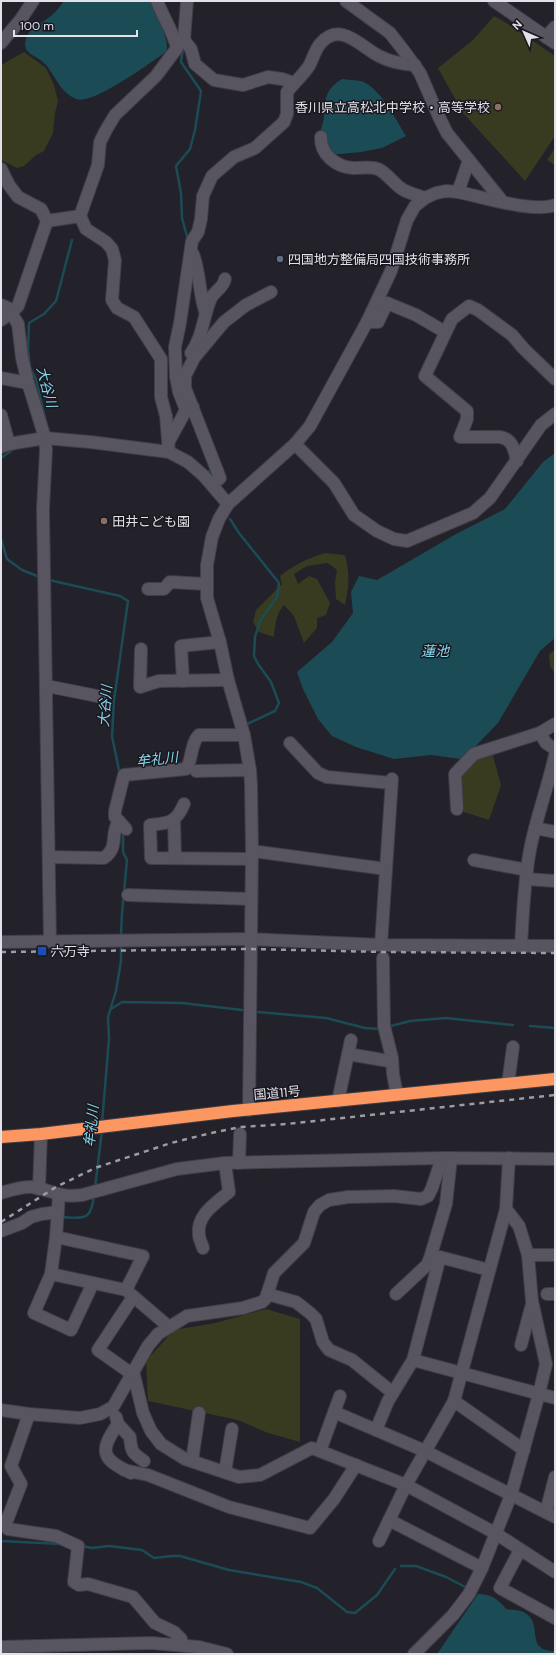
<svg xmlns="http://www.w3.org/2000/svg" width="556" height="1655" font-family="'DM Sans','Noto Sans JP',sans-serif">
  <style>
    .green { fill: #383b20 }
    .water { fill: #1b4c56 }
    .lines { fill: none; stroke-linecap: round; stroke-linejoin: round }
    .stream { stroke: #1b4c56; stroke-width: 2.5 }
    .minor-casing { stroke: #3f3e45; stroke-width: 14 }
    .highway-casing { stroke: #3f3e45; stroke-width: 14 }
    .minor { stroke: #585560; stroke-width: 12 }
    .highway { stroke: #fd9761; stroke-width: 12 }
    .rail { stroke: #9d9ca3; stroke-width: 2.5; stroke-dasharray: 5 5; stroke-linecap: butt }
    .education-dot { fill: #8d6e63; stroke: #1a1720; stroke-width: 1.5 }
    .service-dot { fill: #5c6f8a; stroke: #1a1720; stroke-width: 1.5 }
    .transit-dot { fill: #1a4fb4; stroke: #1a1720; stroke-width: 1.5 }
    .labels { text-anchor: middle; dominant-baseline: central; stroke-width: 3; stroke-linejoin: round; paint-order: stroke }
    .poi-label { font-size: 13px; fill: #e2e1e7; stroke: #1a1720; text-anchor: start }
    .street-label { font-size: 13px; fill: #e2e1e7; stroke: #1a1720 }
    .water-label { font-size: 14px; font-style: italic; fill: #84d7e9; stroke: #1a1720 }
  </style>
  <rect width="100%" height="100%" fill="#23212a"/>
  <!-- green -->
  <g class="green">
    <polygon points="494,16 505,22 555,56 555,136 525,181 463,113 438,68 473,40"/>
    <polygon points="24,52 46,68 54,85 58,101 55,113 53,133 44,151 36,155 24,166 17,168 1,160 1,65"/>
    <polygon points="555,148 555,165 547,160"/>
    <path d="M 325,553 L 345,555 C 350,575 349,585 345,605 L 336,599 L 335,582 L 337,570 L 328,563 L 307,566 L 294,574 L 298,584 L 309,576 L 317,579 L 330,603 L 326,615 L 317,618 L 317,628 L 304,643 L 294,616 L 284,605 C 276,614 275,625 274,637 L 259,632 L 253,622 L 256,610 L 282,584 L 280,576 C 294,565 308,558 325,553 Z"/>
    <polygon points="555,650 555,674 550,666 549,654"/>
    <polygon points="492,752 501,785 489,820 464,812 461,773 475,758"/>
    <polygon points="266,1309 300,1319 300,1442 268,1433 238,1420 148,1401 146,1361 174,1330 215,1323"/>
  </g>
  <!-- water -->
  <g class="water">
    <path d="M 64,1 L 151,1 C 155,13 171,41 166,52 C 151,62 92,106 76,99 C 60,92 56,77 46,65 C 38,55 21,55 26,39 C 29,27 43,23 52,15 C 57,11 60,6 64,1 Z"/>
    <path d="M 342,79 C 348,80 355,80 361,81 C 380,87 396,120 406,136 L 382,148 L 361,152 L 329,155 L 320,132 C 330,109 317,94 342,79 Z"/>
    <polygon points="555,453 555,638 540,651 498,723 467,755 461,759 431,755 394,759 356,747 332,736 318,719 303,689 297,672 332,642 353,613 351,592 359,576 377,580 456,534 505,509 543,462"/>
    <path d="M 478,1594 C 491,1594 498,1599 506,1609 C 511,1610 520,1610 525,1613 C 544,1624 524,1651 555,1651 L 555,1654 L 437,1654 Z"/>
  </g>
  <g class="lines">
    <!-- stream -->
    <g class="stream">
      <polyline points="183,48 181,62 201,91 195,130 190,149 176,166 181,193 182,218 188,240"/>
      <polyline points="45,418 36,379 30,368 28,349 29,323 44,314 56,301 72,240"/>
      <polyline points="1,458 15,448"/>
      <polyline points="208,471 215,478"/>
      <polyline points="230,519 239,533 279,583 277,597 260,621 255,637 254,656 258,664 271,682 279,703 275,711 245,725"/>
      <polyline points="1,539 7,559 22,570 37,576"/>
      <polyline points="49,580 120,596 128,601 114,700 112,736 119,770 122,773"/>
      <polyline points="121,934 122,913 127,860 123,852 123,831"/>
      <polyline points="111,1009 122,1002 182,1003 242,1010"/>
      <polyline points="258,1012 326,1018 365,1028 380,1029"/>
      <polyline points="530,1026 555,1028"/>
      <polyline points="387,1027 410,1021 446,1018 513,1025"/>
      <polyline points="102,1123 109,1039 108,1017 116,991 121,961 121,947"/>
      <polyline points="95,1188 102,1130"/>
      <path d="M 61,1217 C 84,1218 91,1222 94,1195"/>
      <polyline points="1,1541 61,1544"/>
      <polyline points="82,1546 92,1548 109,1546 142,1550 154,1558 172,1556 180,1556 229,1570 301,1582 317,1588 347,1612 355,1613 377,1595 395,1569"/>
      <polyline points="401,1566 416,1566 446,1577 467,1588"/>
    </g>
    <!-- minor casing -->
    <g class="minor-casing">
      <g id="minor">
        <polyline points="187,1 184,40 191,49 195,64 214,80 243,85 268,77 282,79 294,83"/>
        <polyline points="346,1 390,33 404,51 420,73 439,117 447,133 502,201"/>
        <polyline points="494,1 555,43"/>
        <polyline points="546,37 555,27"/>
        <polyline points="1,43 21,19 33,1"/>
        <path d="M 321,137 C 320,154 336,167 353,168 C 361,168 370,166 378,169 C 387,173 393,183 402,189 C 408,193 417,195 425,198"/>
        <polyline points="1,169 9,185 18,197 41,209 47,221 18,306 12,312 1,320"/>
        <polyline points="458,192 469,160"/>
        <polyline points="80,216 86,229 106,242 112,249 115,260 112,300 117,308 134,317 161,359 161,397 166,416 169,452"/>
        <path d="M 47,221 L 80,216 L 98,165 L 100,142 L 106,130 L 115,115 L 156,76 L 177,48 C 173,31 163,17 157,1"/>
        <path d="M 193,254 C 200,272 199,293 205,311"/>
        <polyline points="1,305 8,308 18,324 22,358 28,383 45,438 46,450 43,509 50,941"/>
        <polyline points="367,322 378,322 387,303 416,315 445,332"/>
        <path d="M 191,353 C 203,337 203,316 211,298 C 215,291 224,287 225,279"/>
        <polyline points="1,378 28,383"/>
        <path d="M 186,410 L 179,392 L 176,377 L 175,347 L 180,323 L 192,241 L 198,232 L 201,219 L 203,196 L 212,176 L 234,157 L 255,148 L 284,122 L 287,114 L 287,92 C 294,83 303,75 309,66 C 313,59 315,50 320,44 C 340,20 361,47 379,56 C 390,62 402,64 415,65"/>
        <polyline points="1,415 9,444"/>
        <polyline points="169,441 186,410 193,407"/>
        <polyline points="295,444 334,483 354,515 377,531 394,539 407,541 473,513 490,498 541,425 555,414"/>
        <polyline points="1,447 9,444 45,438 90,442 169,452 188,462 204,476 228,504"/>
        <path d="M 517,461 C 514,450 513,439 500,437 L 460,437 L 467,419 L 467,411 L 425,376 L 452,319 L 469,306 L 478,310 L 512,335 L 523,348 L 555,379"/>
        <polyline points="212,485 220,478 185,388 185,376 194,358 224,322 246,305 271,292"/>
        <polyline points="148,589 164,589 170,582 206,584"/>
        <polyline points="141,649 140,687 159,681 228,680"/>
        <polyline points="183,681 181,646 220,642"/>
        <polyline points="47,686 102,697"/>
        <polyline points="540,733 546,743 555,749"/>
        <polyline points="290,743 318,773 327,777 391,783"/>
        <polyline points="196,771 250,770"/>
        <path d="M 184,804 C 176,823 169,823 150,825 L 151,858 L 252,859"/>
        <polyline points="457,809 455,774 474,754 540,733 555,724"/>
        <polyline points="174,820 175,858"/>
        <polyline points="535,828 555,832"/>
        <path d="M 126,829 L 115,817 L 115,811 L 124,775 L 186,769 C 193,759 190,744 199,735 L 244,735"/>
        <polyline points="252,851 386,869"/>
        <path d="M 49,857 L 104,858 C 120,846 109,835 119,821"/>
        <polyline points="474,860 527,870"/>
        <polyline points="526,879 555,881"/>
        <polyline points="128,895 251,899"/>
        <polyline points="1,942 250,939 381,945 555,946"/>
        <polyline points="381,945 392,779"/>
        <path d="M 521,945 C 523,914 524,881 530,850 C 536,818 548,787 555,755"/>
        <polyline points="383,958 384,1026 392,1058 393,1074 397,1095"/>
        <polyline points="348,1054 389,1061"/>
        <polyline points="508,1084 513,1047"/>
        <polyline points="338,1101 351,1040"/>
        <path d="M 249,1110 L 252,851 L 251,785 L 250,770 L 244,735 L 228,680 L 220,642 L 207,598 L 207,565 L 212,537 L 219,519 L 228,504 L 295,444 L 310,426 L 367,322 L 391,271 L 407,220 L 415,206 L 425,198 L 436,193 L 446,191 L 458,192 C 483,197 532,213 555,205"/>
        <polyline points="239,1163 240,1134"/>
        <polyline points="39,1189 41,1134"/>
        <path d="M 1,1193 C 11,1190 22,1186 32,1187 C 53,1190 58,1198 82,1195 L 177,1169 L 225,1163 L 442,1158 L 555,1159"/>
        <polyline points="59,1195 56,1237 51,1274 34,1313 71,1330 93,1283"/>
        <polyline points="1,1231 22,1223 31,1217 42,1214 58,1212"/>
        <polyline points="56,1237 143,1256 126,1290"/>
        <path d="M 203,1248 C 202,1244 199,1239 199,1235 C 196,1215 216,1203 229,1192 L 225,1163"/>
        <polyline points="528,1255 555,1255"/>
        <polyline points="51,1274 126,1290 169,1327"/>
        <polyline points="267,1294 296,1302 310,1313 316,1319 323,1342 329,1350 352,1360 393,1393"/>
        <polyline points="396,1294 427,1265 430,1258 446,1204 451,1158"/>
        <polyline points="547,1294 555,1294"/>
        <polyline points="521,1345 532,1304"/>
        <polyline points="413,1360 555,1398"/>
        <polyline points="133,1371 143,1413 151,1431 161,1444 185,1459 239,1477 260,1475 312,1448 406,1485 495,1533 555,1572"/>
        <polyline points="132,1374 98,1350 133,1297"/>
        <polyline points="454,1401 524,1450"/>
        <polyline points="1,1410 29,1414 80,1418 100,1414 113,1407 148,1346 158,1334 187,1316 243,1308 262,1302 266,1298 274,1273 304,1243 314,1212 320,1205 329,1200 348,1197 394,1196 421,1199 428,1196 432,1188 442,1158"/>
        <polyline points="334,1412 425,1451 555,1517"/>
        <polyline points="29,1414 11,1466 21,1484 6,1523 8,1529 56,1536 78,1546 74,1582 79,1585 88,1584 133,1597 155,1623 174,1632 181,1639 182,1645"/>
        <path d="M 116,1417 L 118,1424 L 130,1437 C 131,1451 132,1453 144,1461"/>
        <path d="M 118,1424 C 99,1451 101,1459 131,1473"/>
        <polyline points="376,1430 388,1401 413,1360 440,1257 489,1270"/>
        <polyline points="320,1451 340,1396"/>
        <polyline points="192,1461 199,1413"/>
        <polyline points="124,1470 148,1475 229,1507 310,1528 334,1499 356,1465"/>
        <polyline points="225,1472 232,1429"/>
        <polyline points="546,1512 555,1477"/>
        <polyline points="389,1520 482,1568"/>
        <polyline points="379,1541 406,1485 454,1401 506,1209"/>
        <polyline points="520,1550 500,1588 555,1618"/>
        <polyline points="1,1647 151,1643 199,1647 227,1654"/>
        <polyline points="414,1654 453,1615 469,1594 482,1568 511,1495 539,1394 546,1364 532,1301 528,1255 519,1226 506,1209 509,1158"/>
      </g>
    </g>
    <!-- highway casing -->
    <g class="highway-casing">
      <polyline id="highway" points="1,1137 41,1134 233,1111 555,1079"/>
    </g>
    <!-- minor -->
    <use href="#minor" class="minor"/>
    <!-- highway -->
    <use href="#highway" class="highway"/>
    <!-- rail -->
    <g class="rail">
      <polyline points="1,952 250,949 383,952 555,953"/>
      <polyline points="1,1222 56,1187 95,1168 171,1143 211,1133 241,1127 287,1124 555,1095"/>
    </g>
  </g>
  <!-- markers -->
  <g class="education-dot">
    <circle cx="498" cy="107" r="4"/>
    <circle cx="104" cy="521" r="4"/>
  </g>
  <circle class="service-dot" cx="280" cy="259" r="4"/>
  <rect class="transit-dot" x="37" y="946" width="10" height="10" rx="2"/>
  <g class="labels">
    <!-- poi labels -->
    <g class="poi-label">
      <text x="490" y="107" text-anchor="end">香川県立高松北中学校・高等学校</text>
      <text x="288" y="259">四国地方整備局四国技術事務所</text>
      <text x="112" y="521">田井こども園</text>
      <text x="51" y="951">六万寺</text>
    </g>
    <!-- street labels -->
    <g class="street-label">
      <text transform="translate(277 1093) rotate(-5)">国道11号</text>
    </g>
    <!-- water labels -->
    <g class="water-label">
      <text transform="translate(47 387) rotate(75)">大谷川</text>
      <text x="435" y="651">蓮池</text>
      <text transform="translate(105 706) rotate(-85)">大谷川</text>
      <text transform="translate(157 759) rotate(-6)">牟礼川</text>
      <text transform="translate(91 1126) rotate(-84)">牟礼川</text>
    </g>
  </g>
  <!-- border -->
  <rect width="556" height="1655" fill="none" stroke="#e2e1e7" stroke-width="4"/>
  <!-- north arrow -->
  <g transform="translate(524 32) rotate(315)" stroke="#1a1720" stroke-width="3" paint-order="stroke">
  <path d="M0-3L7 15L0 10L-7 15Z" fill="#e2e1e7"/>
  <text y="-6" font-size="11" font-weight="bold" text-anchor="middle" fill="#e2e1e7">N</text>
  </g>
  <!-- scale -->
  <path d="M14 30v6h123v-6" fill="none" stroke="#e2e1e7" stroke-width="2"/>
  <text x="20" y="30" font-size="12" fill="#e2e1e7" stroke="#1a1720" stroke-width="3" paint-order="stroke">100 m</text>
</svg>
